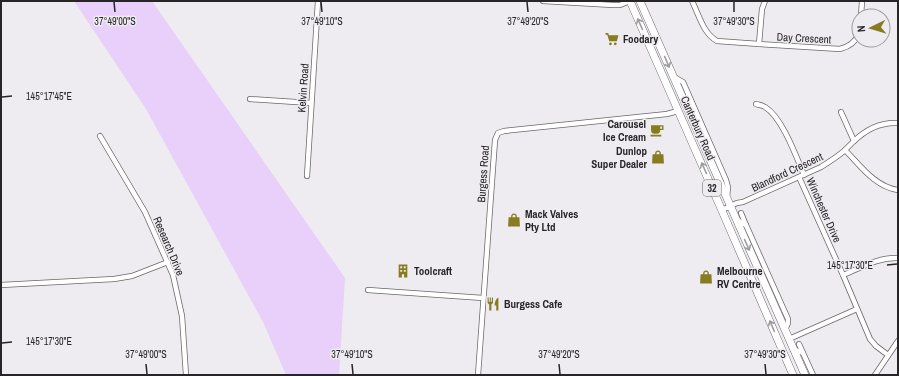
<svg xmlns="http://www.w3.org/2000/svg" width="899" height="376" font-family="'Archivo Narrow',sans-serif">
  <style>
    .green { fill: #e8d0fa }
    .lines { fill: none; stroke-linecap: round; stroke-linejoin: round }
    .street-casing { stroke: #69666c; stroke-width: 6 }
    .primary-casing { stroke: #69666c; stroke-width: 8 }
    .street { stroke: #fff; stroke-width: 4.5 }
    .primary { stroke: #fff; stroke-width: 7 }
    .oneway { stroke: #9e9d9e }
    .ticks { fill: none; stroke: #272527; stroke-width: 1.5 }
    .labels { text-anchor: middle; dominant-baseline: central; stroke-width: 3; stroke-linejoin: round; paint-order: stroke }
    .shield { fill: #eeebf1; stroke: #636064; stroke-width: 1 }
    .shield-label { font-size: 10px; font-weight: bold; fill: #272527 }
    .street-label { font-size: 11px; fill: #272527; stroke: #eeebf1 }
    .poi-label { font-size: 11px; font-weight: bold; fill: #272527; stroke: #eeebf1; text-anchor: start }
    .ticks-label { font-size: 10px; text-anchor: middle; fill: #272527; stroke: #eeebf1; stroke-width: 3; stroke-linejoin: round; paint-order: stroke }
  </style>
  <rect width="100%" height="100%" fill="#eeebf1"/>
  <!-- green -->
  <polygon class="green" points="74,1 152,1 345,278 339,375 286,375 263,322 146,109"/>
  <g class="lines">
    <!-- street casing -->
    <g class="street-casing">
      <g id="street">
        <polyline points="543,1 613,5 620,5 630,1"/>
        <path d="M 692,1 C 699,15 703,33 717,41 L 759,44 L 840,49 C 848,47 855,43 859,34"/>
        <polyline points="861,16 862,1"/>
        <polyline points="759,44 762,9 765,1"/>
        <polyline points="674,77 683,82 726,180 728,187 727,197"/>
        <polyline points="250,99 311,103"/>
        <path d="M 756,104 C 759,105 762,105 765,107 C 782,117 796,156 804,175"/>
        <polyline points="841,112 854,141"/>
        <polyline points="100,136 145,212 173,275 182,316 186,375"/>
        <path d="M 845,150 C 860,165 875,187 898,190"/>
        <polyline points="307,176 318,1"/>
        <polyline points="799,177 843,275 870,339 876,346 888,355"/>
        <path d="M 722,210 L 737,203 L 743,202 L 821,167 C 829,162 837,157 844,151 C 847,148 850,145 853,142 C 865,130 881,122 898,123"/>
        <polyline points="741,213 746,225"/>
        <polyline points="737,220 746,225 788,319 788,323 785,330"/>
        <path d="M 843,275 C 861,268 878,257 898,258"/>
        <polyline points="1,285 114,279 132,276 168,262"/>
        <polyline points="368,290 483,298"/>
        <polyline points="789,339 857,309"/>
        <polyline points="799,344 803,353"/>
        <polyline points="793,349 803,353 813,375"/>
        <polyline points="478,375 495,140 498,133 504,131 667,114 678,111"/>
        <polyline points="875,375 898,341"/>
      </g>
    </g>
    <!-- primary casing -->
    <g class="primary-casing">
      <g id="primary">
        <polyline points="630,1 723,213 793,375"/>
        <polyline points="640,1 805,375"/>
      </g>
    </g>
    <!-- street -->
    <use href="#street" class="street"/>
    <!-- primary -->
    <use href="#primary" class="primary"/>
  </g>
  <!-- one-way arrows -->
  <defs><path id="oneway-shaft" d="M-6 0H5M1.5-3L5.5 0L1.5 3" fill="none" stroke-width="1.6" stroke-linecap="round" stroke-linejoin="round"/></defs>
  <g class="oneway">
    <use href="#oneway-shaft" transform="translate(640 24) rotate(-114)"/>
    <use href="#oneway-shaft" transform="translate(667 62) rotate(67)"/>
    <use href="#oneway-shaft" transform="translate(704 168) rotate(-114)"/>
    <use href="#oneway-shaft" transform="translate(747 245) rotate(66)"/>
    <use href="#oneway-shaft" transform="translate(772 326) rotate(-113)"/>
  </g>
  <!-- ticks -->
  <path class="ticks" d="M 114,2 L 115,12M 321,2 L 322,12M 527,2 L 528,12M 734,2 L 734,12M 2,97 L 12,96M 887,265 L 897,264M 2,343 L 12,342M 146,364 L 147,374M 352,364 L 353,374M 559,364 L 560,374M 765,364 L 766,374"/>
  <!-- icons -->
  <defs>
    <g id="supermarket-bare" transform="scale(1.08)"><path d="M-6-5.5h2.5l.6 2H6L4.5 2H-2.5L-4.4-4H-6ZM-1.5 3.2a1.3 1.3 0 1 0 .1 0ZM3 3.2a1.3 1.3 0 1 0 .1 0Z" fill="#887c21" stroke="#eeebf1" stroke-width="2.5" paint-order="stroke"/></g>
    <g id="cafe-bare" transform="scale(1.08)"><path d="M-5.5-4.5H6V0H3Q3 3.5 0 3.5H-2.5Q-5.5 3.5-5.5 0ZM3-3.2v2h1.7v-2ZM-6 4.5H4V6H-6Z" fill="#887c21" stroke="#eeebf1" stroke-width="2.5" paint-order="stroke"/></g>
    <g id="shop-bare" transform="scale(1.08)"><path d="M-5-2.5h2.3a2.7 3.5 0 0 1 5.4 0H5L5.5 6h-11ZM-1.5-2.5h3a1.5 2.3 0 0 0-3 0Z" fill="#887c21" stroke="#eeebf1" stroke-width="2.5" paint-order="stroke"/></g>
    <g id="building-bare" transform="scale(1.08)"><path d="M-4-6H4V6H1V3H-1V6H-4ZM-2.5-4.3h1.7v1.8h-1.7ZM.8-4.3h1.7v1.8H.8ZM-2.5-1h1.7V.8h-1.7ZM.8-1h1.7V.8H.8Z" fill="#887c21" stroke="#eeebf1" stroke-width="2.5" paint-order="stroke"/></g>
    <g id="restaurant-bare" transform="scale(1.08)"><path d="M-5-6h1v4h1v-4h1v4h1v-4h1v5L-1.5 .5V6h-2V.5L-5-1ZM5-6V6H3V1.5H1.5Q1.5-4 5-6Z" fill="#887c21" stroke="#eeebf1" stroke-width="2.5" paint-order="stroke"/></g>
  </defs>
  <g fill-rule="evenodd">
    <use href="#supermarket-bare" x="612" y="39"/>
    <use href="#cafe-bare" x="657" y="130"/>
    <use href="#shop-bare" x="658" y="157"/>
    <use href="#shop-bare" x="514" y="220"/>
    <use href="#building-bare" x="403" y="271"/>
    <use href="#shop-bare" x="706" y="277"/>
    <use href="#restaurant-bare" x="493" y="304"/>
  </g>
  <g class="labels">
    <!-- shield labels -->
    <rect class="shield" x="703" y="180" width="18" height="16" rx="3"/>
    <g class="shield-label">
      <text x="712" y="188">32</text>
    </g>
    <!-- street labels -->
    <g class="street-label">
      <text transform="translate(804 38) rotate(3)">Day Crescent</text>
      <text transform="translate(303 88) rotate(-86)">Kelvin Road</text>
      <text transform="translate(698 128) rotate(66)">Canterbury Road</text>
      <text transform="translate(787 172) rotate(-25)">Blandford Crescent</text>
      <text transform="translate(483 174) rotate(-86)">Burgess Road</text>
      <text transform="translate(824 210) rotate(66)">Winchester Drive</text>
      <text transform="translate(169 246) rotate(67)">Research Drive</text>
    </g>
    <!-- poi labels -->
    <g class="poi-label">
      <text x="623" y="39">Foodary</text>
      <text x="646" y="124" text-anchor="end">Carousel<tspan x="646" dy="13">Ice Cream</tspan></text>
      <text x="647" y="151" text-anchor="end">Dunlop<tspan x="647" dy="13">Super Dealer</tspan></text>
      <text x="525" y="214">Mack Valves<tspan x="525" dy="13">Pty Ltd</tspan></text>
      <text x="414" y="271">Toolcraft</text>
      <text x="717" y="271">Melbourne<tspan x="717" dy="13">RV Centre</tspan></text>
      <text x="504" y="304">Burgess Cafe</text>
    </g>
  </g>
  <g class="ticks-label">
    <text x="115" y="25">37°49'00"S</text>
    <text x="322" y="25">37°49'10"S</text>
    <text x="528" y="25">37°49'20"S</text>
    <text x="734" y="25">37°49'30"S</text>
    <text x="49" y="100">145°17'45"E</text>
    <text x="850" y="269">145°17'30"E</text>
    <text x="49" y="345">145°17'30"E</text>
    <text x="146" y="358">37°49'00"S</text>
    <text x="352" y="358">37°49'10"S</text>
    <text x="559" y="358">37°49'20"S</text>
    <text x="765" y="358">37°49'30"S</text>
  </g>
  <!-- border -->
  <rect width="899" height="376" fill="none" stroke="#272527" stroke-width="4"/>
  <!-- north arrow -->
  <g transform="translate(871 28) rotate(265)"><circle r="19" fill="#eeebf1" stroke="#9e9ca0"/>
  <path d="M0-3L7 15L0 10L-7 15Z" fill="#887c21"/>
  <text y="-6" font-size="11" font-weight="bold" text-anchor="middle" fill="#272527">N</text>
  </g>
</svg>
